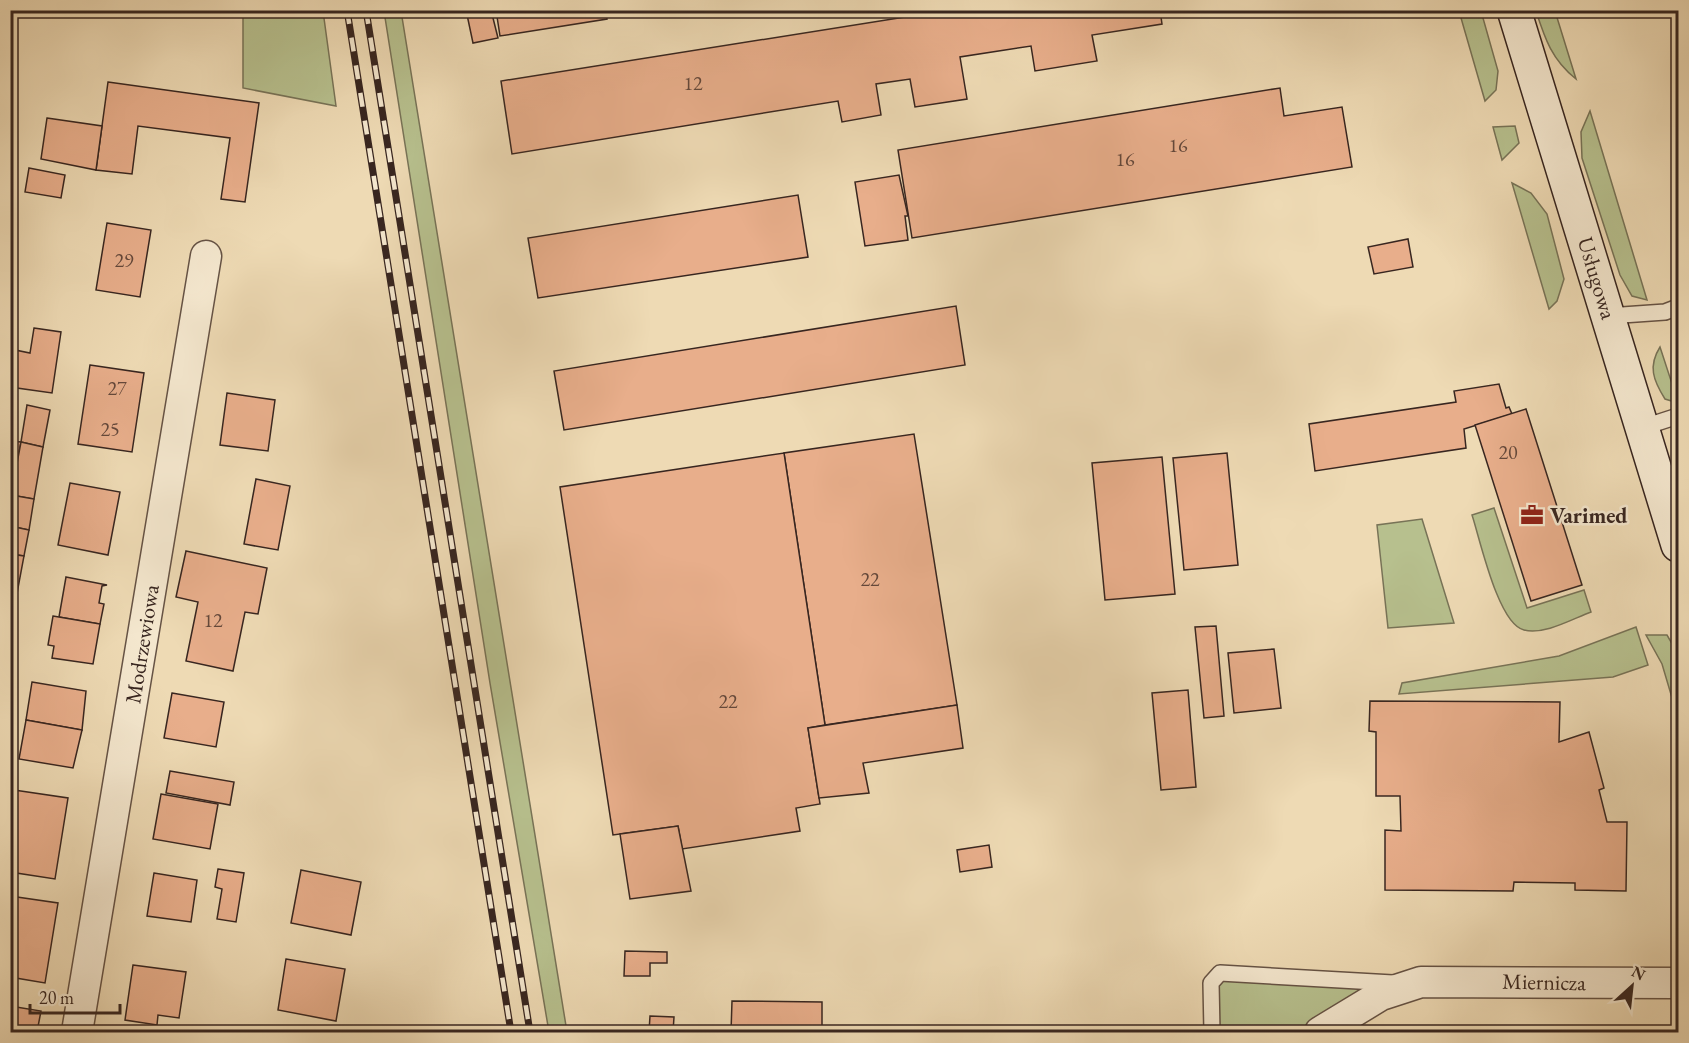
<svg xmlns="http://www.w3.org/2000/svg" width="1689" height="1043" font-family="'EB Garamond',serif">
  <style>
    .green { fill: #b7c08e; stroke: #787357; stroke-width: 1.5 }
    .building { fill: #e8ae8b; stroke: #382620; stroke-width: 1.5 }
    .lines { fill: none; stroke-linecap: round; stroke-linejoin: round }
    .lane-casing { stroke: #665345; stroke-width: 18 }
    .street-casing { stroke: #665345; stroke-width: 33 }
    .secondary-casing { stroke: #382620; stroke-width: 36 }
    .lane { stroke: #f4e7ce; stroke-width: 15 }
    .street { stroke: #f4e7ce; stroke-width: 30 }
    .secondary { stroke: #f4e7ce; stroke-width: 33 }
    .rail-casing { stroke: #382620; stroke-width: 7 }
    .rail { stroke: #f4e7ce; stroke-width: 4.5; stroke-dasharray: 14; stroke-linecap: butt }
    .labels { text-anchor: middle; dominant-baseline: central; stroke-width: 5; stroke-linejoin: round; paint-order: stroke }
    .number-label { font-size: 20px; fill: #64483b }
    .street-label { font-size: 22px; fill: #382620; stroke: #f4e7ce }
    .poi-label { font-size: 22px; font-weight: bold; fill: #382620; stroke: #f4e7ce; text-anchor: start }
  </style>
  <rect width="100%" height="100%" fill="#eedab4"/>
  <filter id="stains"><feTurbulence type="fractalNoise" baseFrequency=".00333" numOctaves="4"/><feColorMatrix values="0 0 0 0 .2 0 0 0 0 .09 0 0 0 0 .02 0 0 0 .5 -.17"/></filter>
  <radialGradient id="worn" r=".72"><stop offset=".6" stop-color="#630" stop-opacity="0"/><stop offset="1" stop-color="#630" stop-opacity=".3"/></radialGradient>
  <!-- green -->
  <g class="green">
    <polygon points="243,11 323,11 336,106 243,88"/>
    <polygon points="384,11 401,11 567,1032 549,1032 490,683"/>
    <polygon points="1459,11 1481,11 1498,71 1496,90 1485,101"/>
    <path d="M 1536,11 L 1555,11 L 1576,79 C 1552,60 1545,39 1536,11 Z"/>
    <polygon points="1590,111 1647,300 1632,296 1620,275 1582,158 1581,132"/>
    <polygon points="1515,126 1519,143 1502,160 1493,127"/>
    <polygon points="1512,183 1531,193 1547,214 1564,279 1557,301 1549,309"/>
    <path d="M 1660,347 L 1678,402 L 1678,403 L 1665,399 C 1653,380 1648,366 1660,347 Z"/>
    <path d="M 1494,508 L 1527,608 L 1584,590 L 1591,612 C 1572,619 1545,635 1524,630 C 1498,624 1480,539 1472,515 Z"/>
    <polygon points="1422,519 1454,623 1388,628 1377,525"/>
    <polygon points="1636,627 1648,665 1613,677 1399,694 1402,683 1559,656"/>
    <polygon points="1646,635 1667,635 1678,654 1678,718 1662,664"/>
    <polygon points="1213,978 1409,984 1320,1032 1212,1032"/>
  </g>
  <!-- building -->
  <g class="building">
    <polygon points="466,10 491,10 498,38 473,43"/>
    <polygon points="496,10 606,10 607,19 500,36"/>
    <polygon points="949,10 1160,10 1162,24 1092,35 1097,61 1035,71 1031,46 960,57 967,99 915,107 910,79 876,84 881,115 842,122 838,101 512,154 501,81"/>
    <polygon points="108,82 259,103 245,202 221,199 230,138 138,126 132,174 96,170"/>
    <polygon points="1280,88 1284,116 1342,107 1352,167 912,238 898,150"/>
    <polygon points="10,118 17,120 10,151"/>
    <polygon points="47,118 102,126 96,170 41,159"/>
    <polygon points="29,168 65,175 61,198 25,192"/>
    <polygon points="899,175 908,216 905,216 908,240 865,246 855,182"/>
    <polygon points="798,195 808,257 538,298 528,238"/>
    <polygon points="107,223 151,230 140,297 96,290"/>
    <polygon points="1408,239 1413,267 1374,274 1368,247"/>
    <polygon points="956,306 965,365 564,430 554,371"/>
    <polygon points="34,328 61,332 52,393 10,387 15,350 30,353"/>
    <polygon points="90,365 144,373 132,452 78,444"/>
    <polygon points="1499,384 1506,408 1509,407 1512,414 1464,429 1466,448 1315,471 1309,424 1456,402 1454,391"/>
    <polygon points="227,393 275,400 268,451 220,445"/>
    <polygon points="27,405 50,410 43,447 21,442"/>
    <polygon points="1526,409 1582,585 1531,601 1475,425"/>
    <polygon points="914,434 957,705 825,725 784,453"/>
    <polygon points="10,441 21,442 11,495 10,494"/>
    <polygon points="21,442 43,447 34,499 11,495"/>
    <polygon points="784,453 825,725 808,728 820,804 796,808 800,831 682,849 678,826 613,835 560,487"/>
    <polygon points="1227,453 1238,565 1184,570 1173,458"/>
    <polygon points="1162,457 1175,594 1105,600 1092,463"/>
    <polygon points="256,479 290,486 278,550 244,544"/>
    <polygon points="70,483 120,492 108,555 58,545"/>
    <polygon points="11,495 34,499 29,530 10,526"/>
    <polygon points="10,526 29,530 24,556 10,554"/>
    <polygon points="186,551 267,568 258,614 245,612 233,671 186,661 198,602 176,597"/>
    <polygon points="10,554 24,556 15,604 10,603"/>
    <polygon points="66,577 107,585 102,586 99,603 104,604 100,624 59,617"/>
    <polygon points="53,616 100,624 93,664 52,658 54,646 48,645"/>
    <polygon points="1216,626 1224,716 1204,718 1195,627"/>
    <polygon points="10,642 17,643 12,667 10,666"/>
    <polygon points="1274,649 1281,708 1234,713 1228,653"/>
    <polygon points="32,682 86,691 82,730 26,720"/>
    <polygon points="1188,690 1196,787 1161,790 1152,693"/>
    <polygon points="172,693 224,702 216,747 164,738"/>
    <polygon points="1370,701 1560,702 1559,742 1589,732 1604,788 1599,790 1607,822 1627,822 1626,891 1575,890 1575,883 1514,882 1513,891 1385,890 1385,830 1401,831 1400,796 1376,796 1376,732 1369,731"/>
    <polygon points="957,705 963,748 863,763 869,793 819,798 808,728"/>
    <polygon points="26,720 82,730 73,768 19,759"/>
    <polygon points="170,771 234,782 230,805 166,793"/>
    <polygon points="14,790 68,798 55,879 10,872 10,813"/>
    <polygon points="161,794 218,804 210,849 153,839"/>
    <polygon points="678,826 691,891 630,899 620,834"/>
    <polygon points="989,845 992,867 960,872 957,850"/>
    <polygon points="218,869 244,873 236,922 217,919 222,889 215,887"/>
    <polygon points="301,870 361,882 351,935 291,923"/>
    <polygon points="154,873 197,880 191,922 147,916"/>
    <polygon points="10,896 58,903 45,983 10,977"/>
    <polygon points="625,951 667,952 667,963 650,963 650,976 624,976"/>
    <polygon points="286,959 345,969 336,1021 278,1010"/>
    <polygon points="133,965 186,972 179,1018 158,1015 157,1025 125,1020"/>
    <polygon points="732,1001 822,1002 822,1032 731,1032"/>
    <polygon points="10,1006 41,1011 37,1032 10,1032"/>
    <polygon points="650,1016 674,1017 673,1032 649,1032"/>
  </g>
  <g class="lines">
    <!-- lane casing -->
    <g class="lane-casing">
      <g id="lane">
        <polyline points="1608,316 1665,312 1678,307"/>
        <polyline points="1641,428 1678,416"/>
        <polyline points="1212,1032 1211,983 1220,973 1393,983"/>
      </g>
    </g>
    <!-- street casing -->
    <g class="street-casing">
      <g id="street">
        <polyline points="77,1032 206,256"/>
        <polyline points="1320,1032 1381,995 1421,982 1678,983"/>
      </g>
    </g>
    <!-- secondary casing -->
    <g class="secondary-casing">
      <polyline id="secondary" points="1514,10 1678,545"/>
    </g>
    <!-- lane -->
    <use href="#lane" class="lane"/>
    <!-- street -->
    <use href="#street" class="street"/>
    <!-- secondary -->
    <use href="#secondary" class="secondary"/>
    <!-- rail casing -->
    <g class="rail-casing">
      <g id="rail">
        <polyline points="347,10 511,1032"/>
        <polyline points="366,10 530,1032"/>
      </g>
    </g>
    <!-- rail -->
    <use href="#rail" class="rail"/>
  </g>
  <!-- icons -->
  <defs>
    <g id="office-bare" transform="scale(1.8)"><path d="M-6-3h4V-5.5h4V-3h4V5H-6ZM-1-4.5V-3h2v-1.5ZM-6 0V1H6V0Z" fill="#8f2418" stroke="#f4e7ce" stroke-width="2.5" paint-order="stroke"/></g>
  </defs>
  <g fill-rule="evenodd">
    <use href="#office-bare" x="1532" y="515"/>
  </g>
  <g class="labels">
    <!-- number labels -->
    <g class="number-label">
      <text x="693" y="83">12</text>
      <text x="1178" y="145">16</text>
      <text x="1125" y="159">16</text>
      <text x="124" y="260">29</text>
      <text x="117" y="388">27</text>
      <text x="110" y="429">25</text>
      <text x="1508" y="452">20</text>
      <text x="870" y="579">22</text>
      <text x="213" y="620">12</text>
      <text x="728" y="701">22</text>
    </g>
    <!-- street labels -->
    <g class="street-label">
      <text transform="translate(1597 278) rotate(73)">Usługowa</text>
      <text transform="translate(142 644) rotate(-81)">Modrzewiowa</text>
      <text transform="translate(1544 982) rotate(1)">Miernicza</text>
    </g>
    <!-- poi labels -->
    <g class="poi-label">
      <text x="1550" y="515">Varimed</text>
    </g>
  </g>
  <!-- margin -->
  <rect width="1689" height="1043" fill="none" stroke="#eedab4" stroke-width="36"/>
  <rect x="12" y="12" width="1665" height="1019" fill="none" stroke="#382620" stroke-width="3"/>
  <rect x="18" y="18" width="1653" height="1007" fill="none" stroke="#382620" stroke-width="1.5"/>
  <!-- north arrow -->
  <g transform="translate(1632 986) rotate(27)" stroke="#f4e7ce" stroke-width="4.5" paint-order="stroke">
  <path d="M0-4.5L10 22L0 15L-10 22Z" fill="#382620"/>
  <text y="-9" font-size="16" font-weight="bold" text-anchor="middle" fill="#382620">N</text>
  </g>
  <!-- scale -->
  <path d="M30 1004v9h90v-9" fill="none" stroke="#382620" stroke-width="3"/>
  <text x="39" y="1004" font-size="18" fill="#382620" stroke="#f4e7ce" stroke-width="4.5" paint-order="stroke">20 m</text>
  <rect width="100%" height="100%" filter="url(#stains)"/>
  <rect width="100%" height="100%" fill="url(#worn)"/>
</svg>
